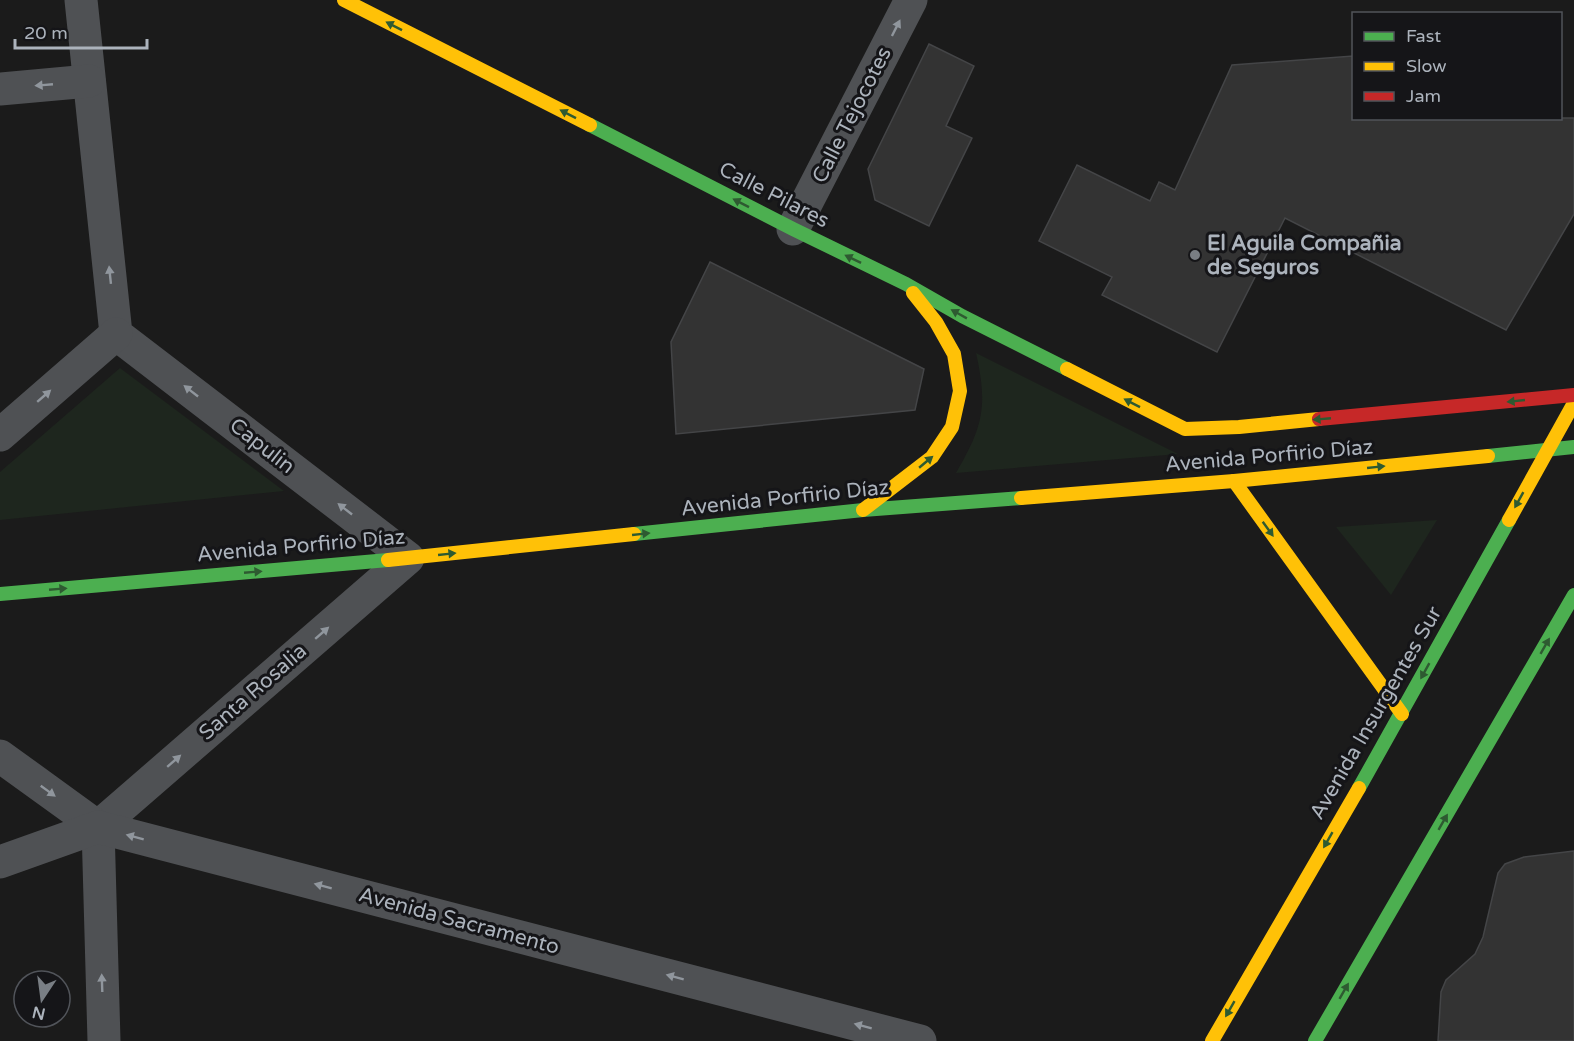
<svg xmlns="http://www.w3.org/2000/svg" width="1574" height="1041" font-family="'Varela Round',sans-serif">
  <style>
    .green { fill: #1e261e }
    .building { fill: #333; stroke: #444547; stroke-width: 1.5 }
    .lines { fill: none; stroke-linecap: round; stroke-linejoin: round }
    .street { stroke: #4f5154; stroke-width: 33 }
    .fast { stroke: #4caf50; stroke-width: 14 }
    .slow { stroke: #ffc107; stroke-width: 14 }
    .jam { stroke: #c62828; stroke-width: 14 }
    .oneway { fill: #2e5a31 }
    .oneway2 { fill: #90969d }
    .poi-dot { fill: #797e84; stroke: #151518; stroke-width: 2 }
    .labels { text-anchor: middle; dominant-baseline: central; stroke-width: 6; stroke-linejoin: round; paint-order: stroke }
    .street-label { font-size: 21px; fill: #acb3bc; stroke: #151518 }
    .poi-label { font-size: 21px; font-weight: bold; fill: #acb3bc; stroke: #151518; text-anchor: start }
  </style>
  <rect width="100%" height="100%" fill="#1b1b1b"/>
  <!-- green -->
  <g class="green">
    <path d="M 976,353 L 1178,454 L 956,473 C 983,427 988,406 976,353 Z"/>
    <polygon points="120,368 284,491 0,520 0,472"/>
    <polygon points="1437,520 1391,595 1336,527"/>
  </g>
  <!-- building -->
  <g class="building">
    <polygon points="929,44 974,66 946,126 972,138 929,226 875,200 868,169"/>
    <polygon points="1353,56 1353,118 1574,118 1574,214 1506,330 1285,218 1217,352 1102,295 1112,277 1039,241 1077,165 1150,201 1159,182 1175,190 1232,65"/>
    <polygon points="710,262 924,369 915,410 676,434 671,342"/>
    <polygon points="1574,851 1574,1041 1438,1041 1441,992 1446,980 1475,954 1483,937 1498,873 1505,864 1524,857"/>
  </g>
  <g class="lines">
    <!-- street -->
    <g class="street">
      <polyline points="81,0 116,334 408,558 98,827"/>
      <polyline points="0,89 89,81"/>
      <polyline points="793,229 911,0"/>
      <polyline points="0,435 116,334"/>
      <polyline points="0,756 98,827"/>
      <polyline points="98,827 104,1041"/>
      <polyline points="0,862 98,827 920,1041"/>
    </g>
    <!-- fast -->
    <g class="fast">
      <polyline points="590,125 793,229 906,284 962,316 1067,369"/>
      <polyline points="1488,456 1574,447"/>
      <polyline points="634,534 863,510 1021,498"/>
      <polyline points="0,594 388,560"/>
      <polyline points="1359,788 1509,520"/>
      <polyline points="1315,1041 1574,595"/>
    </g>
    <!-- slow -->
    <g class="slow">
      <polyline points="344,0 590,125"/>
      <polyline points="1067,369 1185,429 1239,427 1319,419"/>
      <polyline points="1234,481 1402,714"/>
      <polyline points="1021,498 1234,481 1488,456"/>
      <polyline points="863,510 932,457 952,427 960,391 954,354 936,322 913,293"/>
      <polyline points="1509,520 1574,403"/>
      <polyline points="388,560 634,534"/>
      <polyline points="1212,1041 1359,788"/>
    </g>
    <!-- jam -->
    <polyline class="jam" points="1319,419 1574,395"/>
  </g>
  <!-- one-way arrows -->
  <defs><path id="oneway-solid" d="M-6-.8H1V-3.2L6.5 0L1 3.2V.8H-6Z" transform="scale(1.5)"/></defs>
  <g class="oneway">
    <use href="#oneway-solid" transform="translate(394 26) rotate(-153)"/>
    <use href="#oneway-solid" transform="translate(568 114) rotate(-153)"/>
    <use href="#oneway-solid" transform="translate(741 203) rotate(-153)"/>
    <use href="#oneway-solid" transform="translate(853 259) rotate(-154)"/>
    <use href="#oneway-solid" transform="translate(959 314) rotate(-151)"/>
    <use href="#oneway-solid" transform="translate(1516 401) rotate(174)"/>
    <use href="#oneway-solid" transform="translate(1132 403) rotate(-153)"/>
    <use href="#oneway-solid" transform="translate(1322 419) rotate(175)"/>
    <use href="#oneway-solid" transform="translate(926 462) rotate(-40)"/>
    <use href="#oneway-solid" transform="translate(1376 467) rotate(-6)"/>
    <use href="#oneway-solid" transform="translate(1519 500) rotate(119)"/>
    <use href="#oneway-solid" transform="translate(1268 529) rotate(54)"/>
    <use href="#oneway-solid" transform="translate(641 534) rotate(-6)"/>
    <use href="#oneway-solid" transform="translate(447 554) rotate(-6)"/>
    <use href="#oneway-solid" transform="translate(253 572) rotate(-5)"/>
    <use href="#oneway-solid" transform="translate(58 589) rotate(-5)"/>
    <use href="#oneway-solid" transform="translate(1545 646) rotate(-60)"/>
    <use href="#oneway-solid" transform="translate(1425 671) rotate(119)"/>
    <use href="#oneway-solid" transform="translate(1443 822) rotate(-60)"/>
    <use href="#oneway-solid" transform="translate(1328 840) rotate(120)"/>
    <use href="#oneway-solid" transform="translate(1344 991) rotate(-60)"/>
    <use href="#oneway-solid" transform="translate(1230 1009) rotate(120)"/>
  </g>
  <g class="oneway2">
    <use href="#oneway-solid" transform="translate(896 28) rotate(-63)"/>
    <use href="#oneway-solid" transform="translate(44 85) rotate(175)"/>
    <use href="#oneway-solid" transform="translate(110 275) rotate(-96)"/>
    <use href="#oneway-solid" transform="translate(191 391) rotate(-142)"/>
    <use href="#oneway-solid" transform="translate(44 396) rotate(-41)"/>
    <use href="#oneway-solid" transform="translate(345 509) rotate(-142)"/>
    <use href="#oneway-solid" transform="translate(322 633) rotate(-41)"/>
    <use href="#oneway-solid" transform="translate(174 761) rotate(-41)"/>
    <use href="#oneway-solid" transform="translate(48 791) rotate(36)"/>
    <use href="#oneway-solid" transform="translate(135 837) rotate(-165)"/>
    <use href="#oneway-solid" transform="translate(323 886) rotate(-165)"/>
    <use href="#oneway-solid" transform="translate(675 977) rotate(-165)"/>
    <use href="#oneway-solid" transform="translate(102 983) rotate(-92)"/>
    <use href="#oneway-solid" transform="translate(863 1026) rotate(-165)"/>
  </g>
  <!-- markers -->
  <circle class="poi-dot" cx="1195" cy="255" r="6"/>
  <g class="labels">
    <!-- street labels -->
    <g class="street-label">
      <text transform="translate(852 115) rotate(-63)">Calle Tejocotes</text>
      <text transform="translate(774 195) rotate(27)">Calle Pilares</text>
      <text transform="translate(262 446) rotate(38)">Capulin</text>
      <text transform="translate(1269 456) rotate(-5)">Avenida Porfirio Díaz</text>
      <text transform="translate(785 498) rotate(-6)">Avenida Porfirio Díaz</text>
      <text transform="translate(301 546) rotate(-5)">Avenida Porfirio Díaz</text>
      <text transform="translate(253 692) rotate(-41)">Santa Rosalia</text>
      <text transform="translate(1376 713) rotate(-60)">Avenida Insurgentes Sur</text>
      <text transform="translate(459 921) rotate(15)">Avenida Sacramento</text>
    </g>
    <!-- poi labels -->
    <g class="poi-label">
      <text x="1207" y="243">El Aguila Compañia<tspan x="1207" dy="24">de Seguros</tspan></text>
    </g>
  </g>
  <!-- legend -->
  <rect x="1352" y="12" width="210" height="108" fill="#151518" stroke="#51545a" stroke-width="1.5"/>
  <rect x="1364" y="32" width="30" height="9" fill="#4caf50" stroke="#51545a" stroke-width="1.5"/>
  <text x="1406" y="42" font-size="18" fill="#acb3bc">Fast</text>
  <rect x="1364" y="62" width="30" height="9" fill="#ffc107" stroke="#51545a" stroke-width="1.5"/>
  <text x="1406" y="72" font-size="18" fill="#acb3bc">Slow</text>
  <rect x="1364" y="92" width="30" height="9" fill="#c62828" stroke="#51545a" stroke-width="1.5"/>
  <text x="1406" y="102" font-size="18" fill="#acb3bc">Jam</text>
  <!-- north arrow -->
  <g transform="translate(42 999) rotate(193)"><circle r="28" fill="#151518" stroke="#51545a" stroke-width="1.5"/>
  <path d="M0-4.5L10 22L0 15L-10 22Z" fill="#797e84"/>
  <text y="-9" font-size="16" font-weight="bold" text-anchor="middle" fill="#acb3bc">N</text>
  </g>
  <!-- scale -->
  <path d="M15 39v9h132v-9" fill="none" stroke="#acb3bc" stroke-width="3"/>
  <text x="24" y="39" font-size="18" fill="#acb3bc" stroke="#151518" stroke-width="4.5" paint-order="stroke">20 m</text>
</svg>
